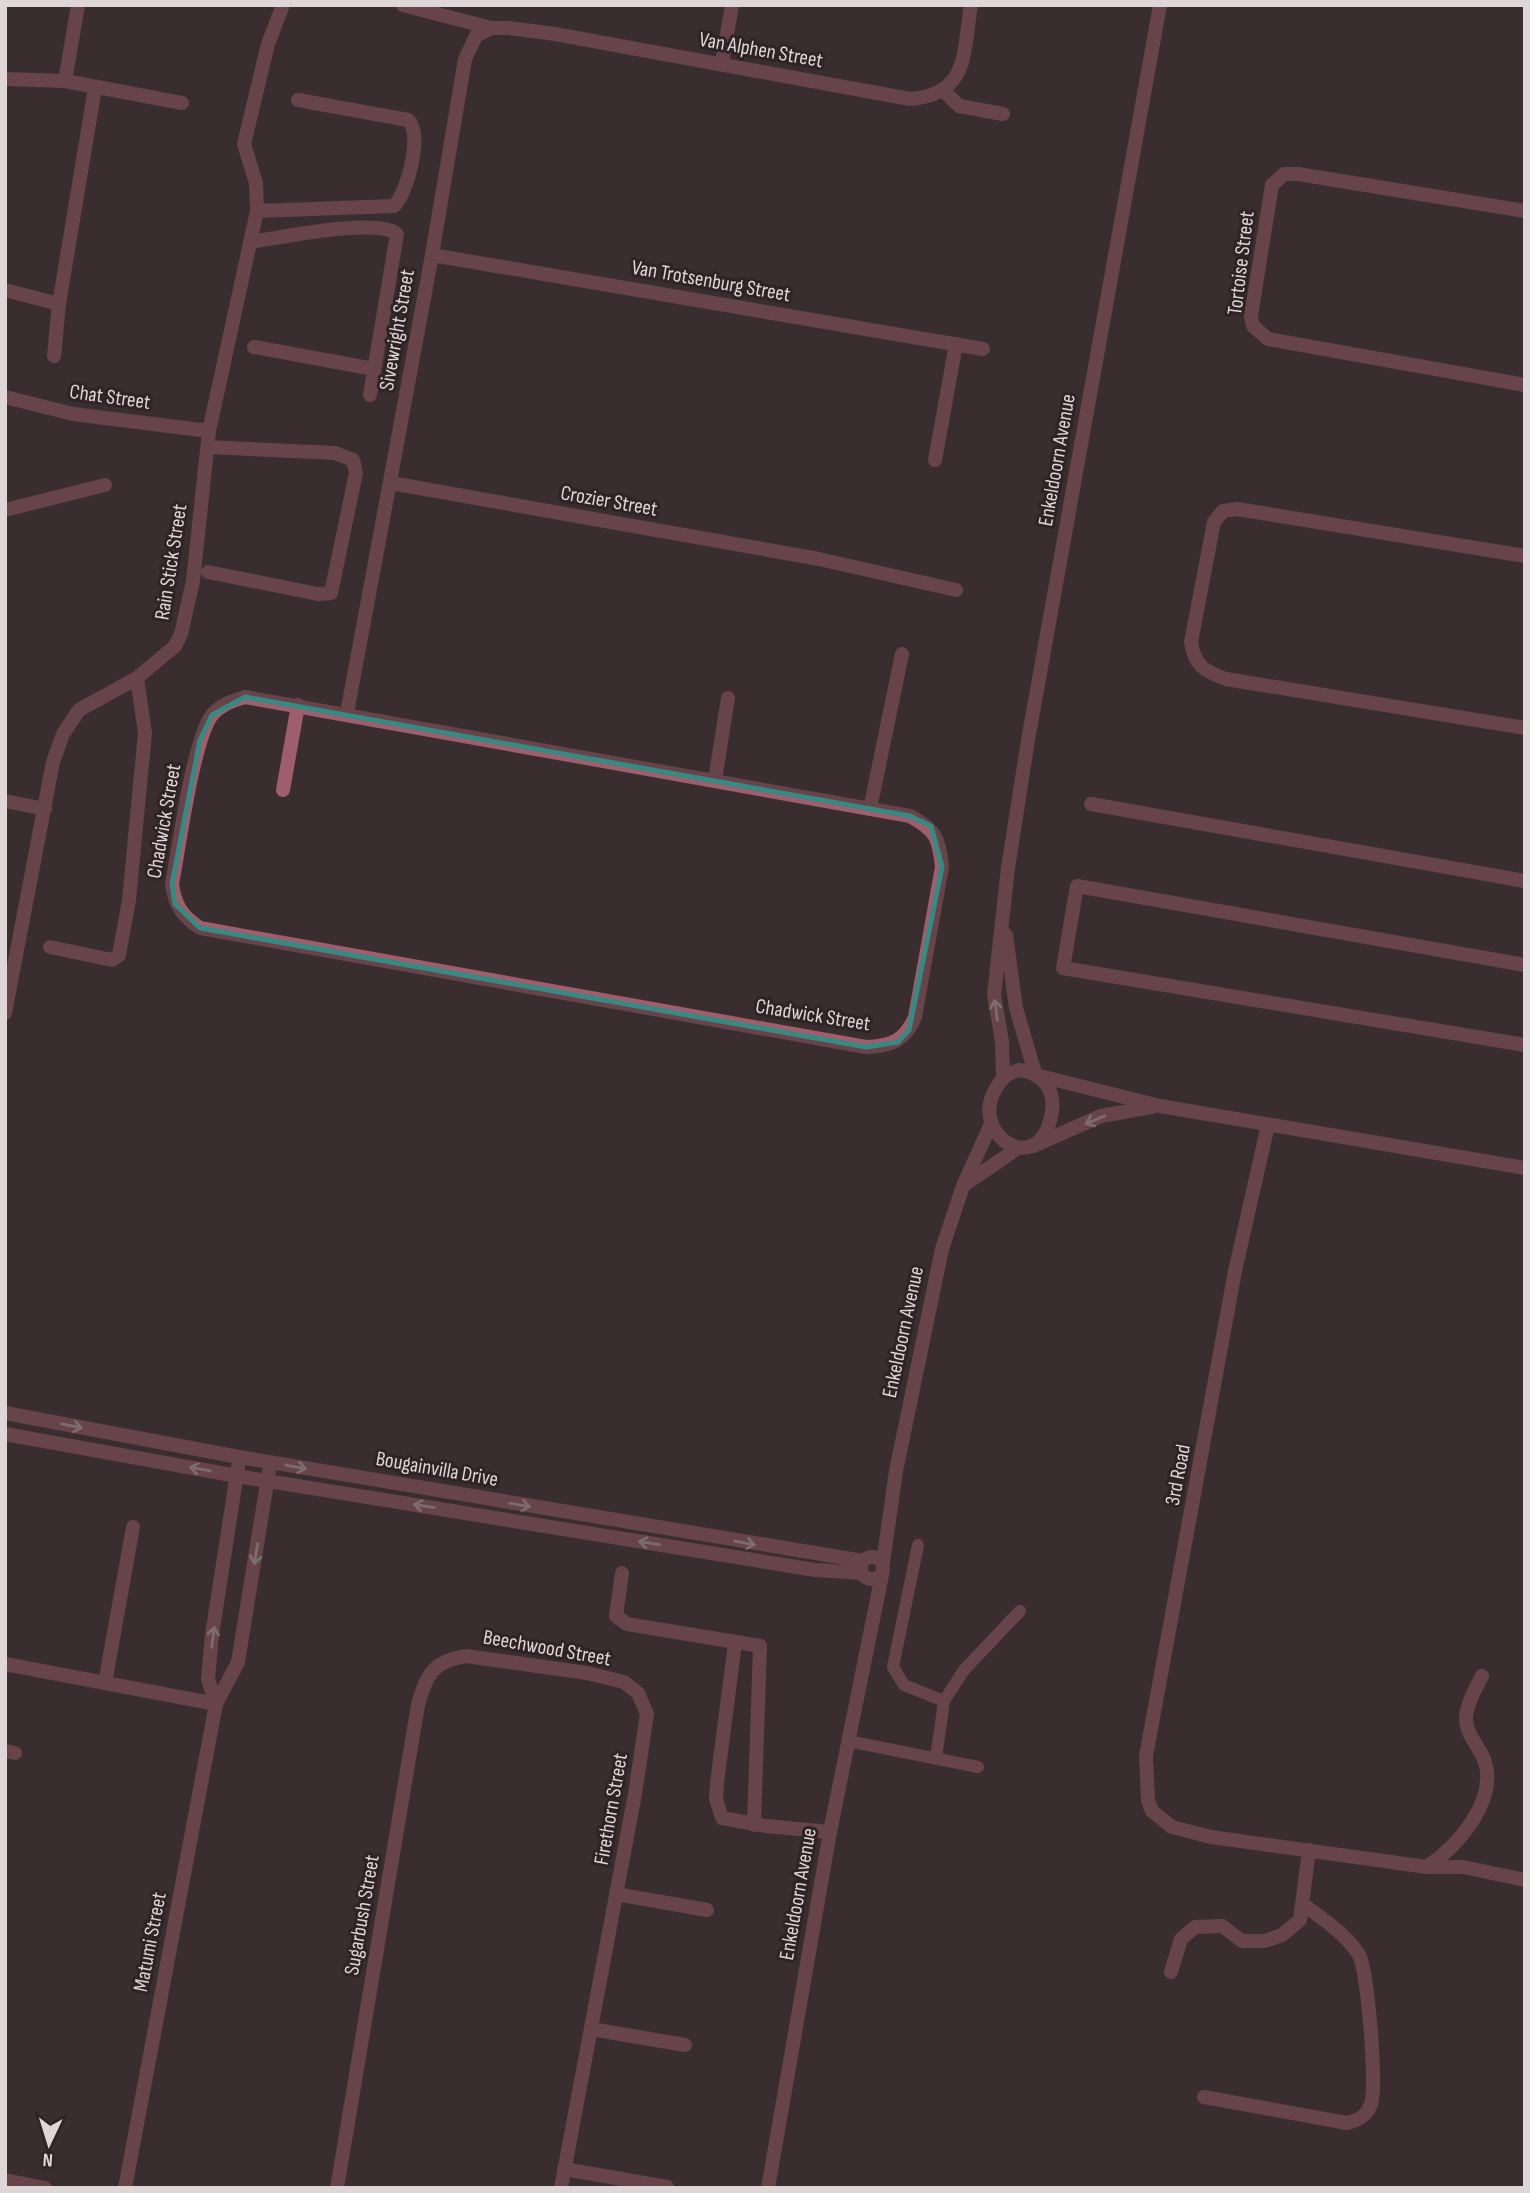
<svg xmlns="http://www.w3.org/2000/svg" width="1530" height="2193" font-family="'Sofia Sans Condensed',sans-serif">
  <style>
    .lines { fill: none; stroke-linecap: round; stroke-linejoin: round }
    .service { stroke: #9e5e6c; stroke-width: 12 }
    .minor { stroke: #9e5e6c; stroke-width: 14 }
    .tertiary { stroke: #9e5e6c; stroke-width: 14 }
    .oneway { stroke: #cfb8bc }
    .marked { fill: none; stroke: #398983; stroke-width: 5; stroke-linejoin: round }
    .labels { text-anchor: middle; dominant-baseline: central; stroke-width: 6; stroke-linejoin: round; paint-order: stroke }
    .street-label { font-size: 21px; fill: #dfd6d7; stroke: #302326 }
  </style>
  <rect width="100%" height="100%" fill="#3a2d30"/>
  <g class="lines">
    <!-- service -->
    <g class="service">
      <polyline points="918,1545 893,1667 904,1685 944,1701"/>
      <polyline points="848,1741 978,1767"/>
      <polyline points="936,1758 944,1701 964,1670 1020,1611"/>
    </g>
    <!-- minor -->
    <g class="minor">
      <polyline points="403,5 491,28"/>
      <polyline points="722,64 732,5"/>
      <polyline points="5,79 65,81 182,103"/>
      <polyline points="65,81 78,5"/>
      <polyline points="944,91 959,106 1003,114"/>
      <path d="M 257,211 L 394,206 C 408,192 423,133 408,120 L 298,100"/>
      <polyline points="1525,211 1298,174 1284,174 1272,185 1251,316 1253,326 1268,339 1525,385"/>
      <path d="M 250,242 C 279,238 377,217 397,234 L 370,395"/>
      <polyline points="432,255 983,349"/>
      <polyline points="5,290 59,304"/>
      <polyline points="254,347 374,369"/>
      <polyline points="54,356 59,304 95,88"/>
      <polyline points="5,397 73,414 209,431"/>
      <polyline points="208,447 335,453 353,460 356,473 331,593 318,594 208,572"/>
      <polyline points="935,460 956,344"/>
      <polyline points="391,483 819,559 956,590"/>
      <polyline points="5,510 105,485"/>
      <path d="M 1525,556 L 1237,509 L 1223,511 L 1214,522 L 1191,642 C 1195,666 1204,671 1226,679 L 1525,728"/>
      <path d="M 245,697 L 910,816 C 936,830 939,838 942,867 L 915,1017 C 905,1041 891,1046 866,1047 L 200,928 C 182,916 175,906 172,884 C 179,848 193,740 212,715 C 221,704 233,701 245,697 Z"/>
      <path d="M 347,713 L 432,255 L 465,59 L 476,36 L 491,28 L 509,28 L 555,34 L 910,99 C 969,95 963,53 971,5"/>
      <polyline points="715,780 728,698"/>
      <polyline points="283,790 298,705"/>
      <polyline points="5,801 45,809"/>
      <polyline points="1091,804 1525,881"/>
      <polyline points="870,809 902,654"/>
      <polyline points="50,947 112,960 119,955 129,900 145,733 137,678"/>
      <polyline points="1525,965 1077,886 1063,968 1525,1045"/>
      <polyline points="5,1013 53,762 63,734 79,710 137,678 175,646 181,634 193,581 209,431 257,211 256,183 244,144 268,44 283,5"/>
      <polyline points="1040,1076 1160,1106 1525,1168"/>
      <polyline points="1268,1125 1235,1271 1146,1756 1148,1800 1152,1811 1172,1827 1211,1837 1427,1867 1463,1867 1525,1880"/>
      <polyline points="1033,1146 1101,1116 1152,1107"/>
      <polyline points="5,1413 239,1457 863,1561"/>
      <polyline points="5,1434 237,1476 815,1570 862,1573"/>
      <polyline points="622,1573 616,1616 627,1624 760,1646 754,1825"/>
      <polyline points="735,1643 717,1783 716,1799 722,1818 766,1826 830,1832"/>
      <polyline points="5,1664 216,1704"/>
      <polyline points="105,1683 133,1527"/>
      <polyline points="216,1704 208,1679 212,1635 238,1467"/>
      <polyline points="5,1751 15,1753"/>
      <path d="M 1428,1866 C 1458,1846 1497,1801 1485,1762 C 1480,1747 1465,1734 1466,1717 C 1467,1703 1476,1688 1482,1676"/>
      <polyline points="616,1894 707,1910"/>
      <polyline points="1171,1972 1181,1939 1195,1927 1222,1926 1242,1941 1265,1941 1282,1935 1300,1920 1309,1850"/>
      <polyline points="591,2029 685,2045"/>
      <path d="M 1204,2097 L 1347,2123 C 1358,2120 1367,2116 1371,2104 C 1377,2087 1368,1971 1359,1955 C 1346,1934 1324,1920 1304,1905"/>
      <polyline points="564,2169 667,2187"/>
      <polyline points="5,2180 45,2188"/>
      <polyline points="125,2188 216,1704 238,1662 269,1471"/>
      <path d="M 337,2188 L 418,1705 C 426,1675 433,1661 466,1656 L 587,1673 L 624,1682 L 638,1693 L 647,1714 L 635,1794 L 561,2188"/>
    </g>
    <!-- tertiary -->
    <g class="tertiary">
      <polyline points="1006,935 1016,1008 1035,1073"/>
      <path d="M 1019,1070 C 1046,1073 1058,1094 1050,1121 C 1035,1177 970,1134 995,1090 C 1001,1079 1007,1073 1019,1070 Z"/>
      <polyline points="1003,1078 1002,1041 994,995 1008,868 1028,740 1160,5"/>
      <polyline points="967,1183 1018,1148"/>
      <circle cx="872" cy="1568" r="11"/>
      <polyline points="883,1563 896,1471 942,1249 963,1186 991,1124"/>
      <polyline points="768,2188 830,1832 882,1575"/>
    </g>
  </g>
  <!-- one-way arrows -->
  <defs><path id="oneway-shaft" d="M-6 0H5M1.5-3L5.5 0L1.5 3" fill="none" stroke-width="1.6" stroke-linecap="round" stroke-linejoin="round" transform="scale(1.75)"/></defs>
  <g class="oneway">
    <use href="#oneway-shaft" transform="translate(996 1010) rotate(-98)"/>
    <use href="#oneway-shaft" transform="translate(1095 1120) rotate(157)"/>
    <use href="#oneway-shaft" transform="translate(72 1426) rotate(11)"/>
    <use href="#oneway-shaft" transform="translate(296 1467) rotate(10)"/>
    <use href="#oneway-shaft" transform="translate(200 1469) rotate(-170)"/>
    <use href="#oneway-shaft" transform="translate(520 1505) rotate(10)"/>
    <use href="#oneway-shaft" transform="translate(424 1506) rotate(-171)"/>
    <use href="#oneway-shaft" transform="translate(649 1543) rotate(-171)"/>
    <use href="#oneway-shaft" transform="translate(745 1543) rotate(10)"/>
    <use href="#oneway-shaft" transform="translate(256 1554) rotate(99)"/>
    <use href="#oneway-shaft" transform="translate(213 1637) rotate(-83)"/>
  </g>
  <!-- marked area -->
  <path d="M0 0H1530V2193H0ZM 245,697 L 910,816 L 931,826 L 942,867 L 909,1030 L 898,1042 L 866,1047 L 200,928 L 175,904 L 172,884 L 200,740 L 212,715 Z" fill="#3a2d30" fill-opacity=".55" fill-rule="evenodd"/>
  <path class="marked" d="M 245,697 L 910,816 L 931,826 L 942,867 L 909,1030 L 898,1042 L 866,1047 L 200,928 L 175,904 L 172,884 L 200,740 L 212,715 Z"/>
  <g class="labels">
    <!-- street labels -->
    <g class="street-label">
      <text transform="translate(761 50) rotate(10)">Van Alphen Street</text>
      <text transform="translate(1241 263) rotate(-83)">Tortoise Street</text>
      <text transform="translate(711 281) rotate(10)">Van Trotsenburg Street</text>
      <text transform="translate(397 330) rotate(-80)">Sivewright Street</text>
      <text transform="translate(110 397) rotate(8)">Chat Street</text>
      <text transform="translate(1057 460) rotate(-80)">Enkeldoorn Avenue</text>
      <text transform="translate(609 501) rotate(10)">Crozier Street</text>
      <text transform="translate(171 562) rotate(-81)">Rain Stick Street</text>
      <text transform="translate(164 821) rotate(-80)">Chadwick Street</text>
      <text transform="translate(813 1015) rotate(9)">Chadwick Street</text>
      <text transform="translate(903 1332) rotate(-78)">Enkeldoorn Avenue</text>
      <text transform="translate(437 1469) rotate(10)">Bougainvilla Drive</text>
      <text transform="translate(1178 1475) rotate(-79)">3rd Road</text>
      <text transform="translate(547 1648) rotate(10)">Beechwood Street</text>
      <text transform="translate(611 1809) rotate(-80)">Firethorn Street</text>
      <text transform="translate(798 1894) rotate(-80)">Enkeldoorn Avenue</text>
      <text transform="translate(362 1915) rotate(-80)">Sugarbush Street</text>
      <text transform="translate(150 1942) rotate(-79)">Matumi Street</text>
    </g>
  </g>
  <!-- border -->
  <rect width="1530" height="2193" fill="none" stroke="#dfd6d7" stroke-width="14"/>
  <!-- north arrow -->
  <g transform="translate(49 2144) rotate(184)" stroke="#302326" stroke-width="5" paint-order="stroke">
  <path d="M0-5L12 26L0 18L-12 26Z" fill="#dfd6d7"/>
  <text y="-10" font-size="19" font-weight="bold" text-anchor="middle" fill="#dfd6d7">N</text>
  </g>
</svg>
